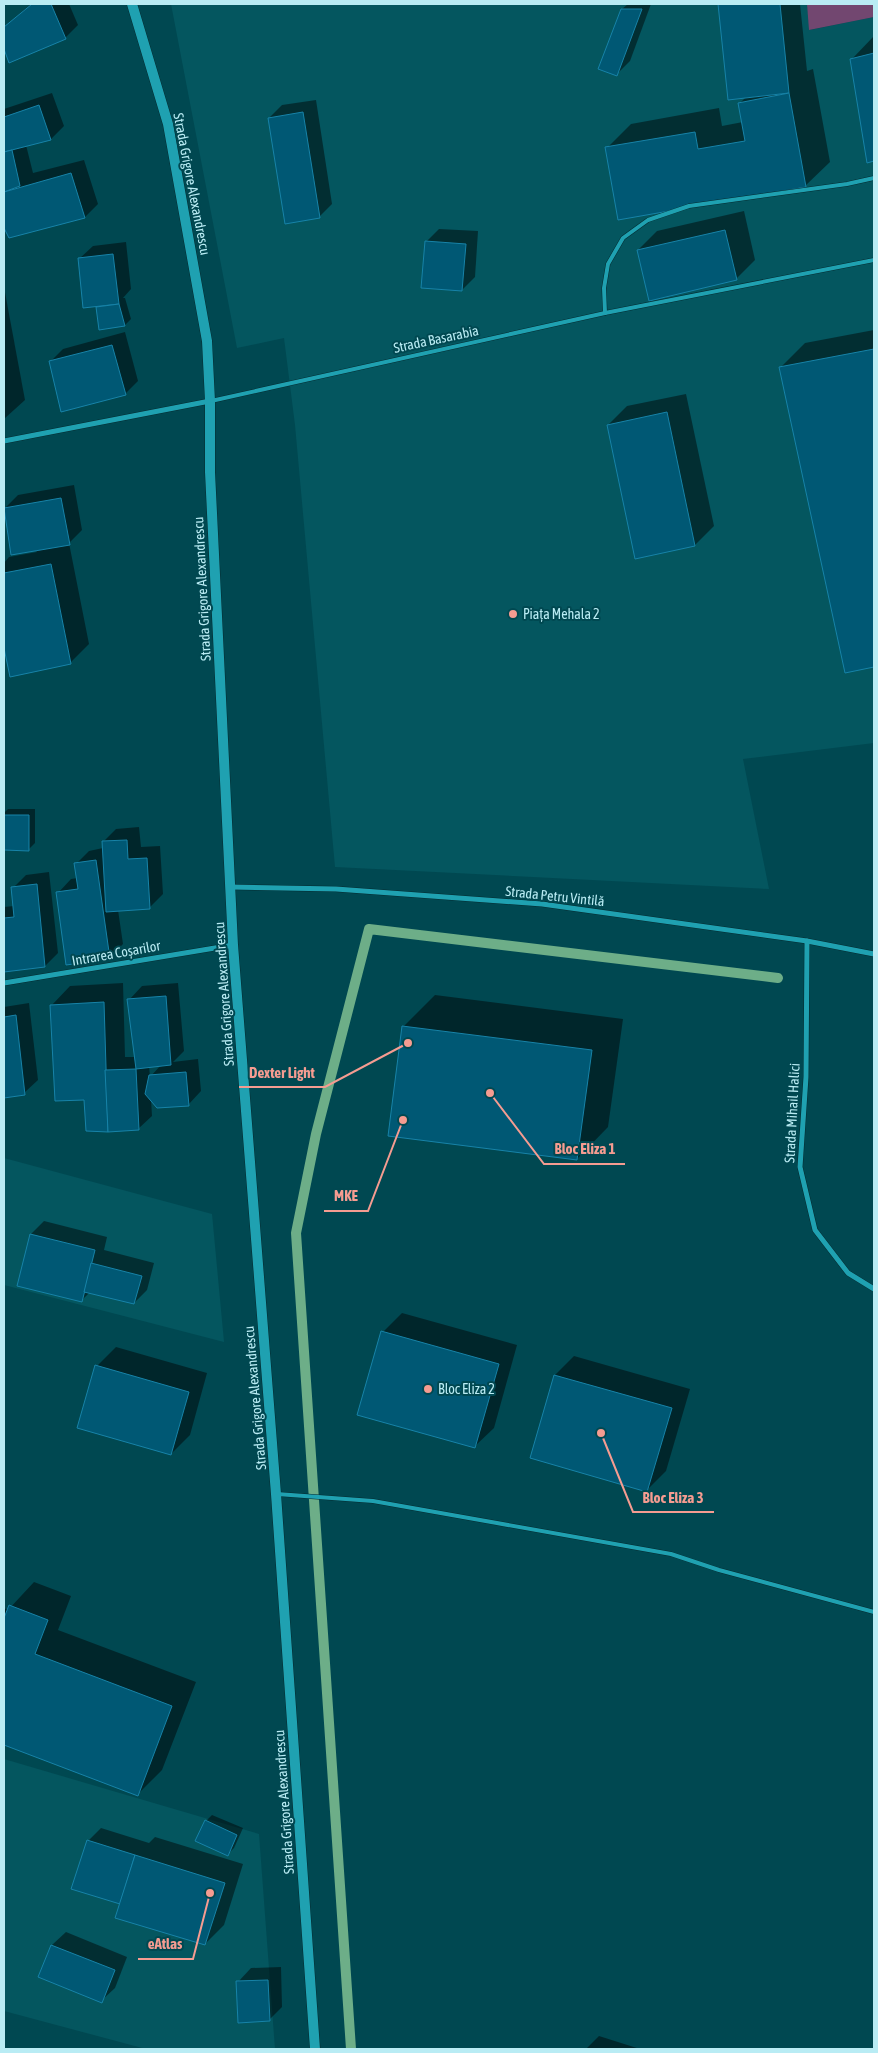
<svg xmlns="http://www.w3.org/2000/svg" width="878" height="2053" font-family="'Asap Condensed',sans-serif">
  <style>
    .built { fill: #04565f }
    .green { fill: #724770 }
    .shadow { fill: #0007; fill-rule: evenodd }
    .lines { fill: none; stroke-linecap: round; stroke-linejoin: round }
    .stream { stroke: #6dae88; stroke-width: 10 }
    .building { fill: #005874; stroke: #1783a8 }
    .lane-casing { stroke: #052c31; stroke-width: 5 }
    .street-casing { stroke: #052c31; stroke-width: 6 }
    .secondary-casing { stroke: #052c31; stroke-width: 11 }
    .lane { stroke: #1fa1b1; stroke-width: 4 }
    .street { stroke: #1fa1b1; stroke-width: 5 }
    .secondary { stroke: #1fa1b1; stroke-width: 10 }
    .poi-dot { fill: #f59c91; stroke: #004851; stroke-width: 2 }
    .labels { text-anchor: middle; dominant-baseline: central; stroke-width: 4; stroke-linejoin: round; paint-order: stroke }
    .street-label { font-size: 14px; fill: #b9ecf4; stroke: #004851 }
    .poi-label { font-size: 14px; fill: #b9ecf4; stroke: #004851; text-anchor: start }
    .leader { fill: none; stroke: #f59c91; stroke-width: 2 }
    .callout-dot { fill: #f59c91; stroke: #004851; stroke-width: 2 }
    .callout-label { font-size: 15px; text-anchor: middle; font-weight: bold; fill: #f59c91; stroke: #004851; stroke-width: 4; stroke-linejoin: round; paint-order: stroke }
  </style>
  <rect width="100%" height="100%" fill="#004851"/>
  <!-- built -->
  <g class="built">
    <polygon points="171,4 807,4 810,30 874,17 874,743 743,759 769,889 335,867 295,425 284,338 237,348"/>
    <polygon points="4,1158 212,1214 224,1342 4,1285"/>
    <polygon points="4,1759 259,1834 275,2049 146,2049 4,2011"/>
  </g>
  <!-- green -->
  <polygon class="green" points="807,4 874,4 874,17 809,30"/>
  <!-- shadow -->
  <g class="shadow">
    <polygon points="31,4 69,4 78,25 65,38 10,61 4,46 4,28"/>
    <polygon points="628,4 651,4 630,61 617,74 622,9"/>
    <polygon points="719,4 800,4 807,71 813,69 830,162 805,186 607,148 631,124 719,108 722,126 743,122 740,103 746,97 729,99"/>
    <polygon points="874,36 874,160 868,161 851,60"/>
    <polygon points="52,93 64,126 51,139 26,145 33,173 84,160 98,204 85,217 9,236 4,225 4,109"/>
    <polygon points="316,100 332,204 319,217 269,118 282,105"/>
    <polygon points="744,211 755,260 736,279 638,250 657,231"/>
    <polygon points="439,229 478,231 475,277 462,290 426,242"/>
    <polygon points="126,242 131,289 123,298 125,298 131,319 125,325 100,328 97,307 99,305 79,259 93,246"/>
    <polygon points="4,287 25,400 4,419"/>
    <polygon points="874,330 874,666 846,671 781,367 805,343"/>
    <polygon points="125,332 138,381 125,394 50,362 63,349"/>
    <polygon points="686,394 714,526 695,545 608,425 627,406"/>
    <polygon points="74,485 82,530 69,543 89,644 70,663 11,675 4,642 4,563 9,557 37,552 4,509 18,495"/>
    <polygon points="8,809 35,809 35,843 29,849 4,849 4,813"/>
    <polygon points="139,827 141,847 160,846 163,894 149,908 118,910 123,944 110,957 67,964 58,893 71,879 78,878 76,864 89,851 103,848 103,842 116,829"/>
    <polygon points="49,872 58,953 45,966 4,971 4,907 14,906 13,888 26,875"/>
    <path d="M 123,983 L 125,1057 L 136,1057 L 129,1000 L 142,986 L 178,983 L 184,1051 L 173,1062 L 198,1059 L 201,1091 L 188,1105 L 151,1099 L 152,1116 L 138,1129 L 86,1098 L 51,1006 L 70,986 ZM 161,1065 L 150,1077 L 149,1066 Z"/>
    <polygon points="435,995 623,1019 608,1127 577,1159 403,1027"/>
    <polygon points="29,1003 38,1080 24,1093 4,1097 4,1007"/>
    <polygon points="44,1221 107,1237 104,1250 154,1263 147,1290 134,1303 90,1292 81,1301 31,1234"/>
    <polygon points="402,1313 517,1345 494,1428 474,1447 383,1332"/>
    <polygon points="116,1347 207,1373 190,1435 171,1454 97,1366"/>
    <polygon points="574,1356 690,1389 666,1471 647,1490 555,1375"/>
    <polygon points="34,1582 71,1596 58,1630 196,1682 162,1770 138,1794 4,1744 4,1608 8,1610"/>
    <polygon points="212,1815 243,1828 234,1848 228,1854 206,1821"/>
    <polygon points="101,1828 149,1843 155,1837 243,1864 224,1925 205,1944 121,1903 88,1841"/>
    <polygon points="66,1932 127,1957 115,1988 101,2001 40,1977 52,1945"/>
    <polygon points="281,1967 282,2007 269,2020 238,1982 251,1968"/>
    <polygon points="599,2036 640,2049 586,2049"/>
  </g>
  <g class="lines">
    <!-- stream -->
    <polyline class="stream" points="351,2049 296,1233 316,1134 369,929 778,978"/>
  </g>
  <!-- building -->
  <g class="building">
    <polygon points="32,4 51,4 66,39 9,63 4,49 4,27"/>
    <polygon points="718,4 780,4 789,93 728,100"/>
    <polygon points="621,9 642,9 617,76 598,69"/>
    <polygon points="874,53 874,161 867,163 850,59"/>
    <polygon points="789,93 806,187 618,220 605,147 695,132 698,149 745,141 738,103"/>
    <polygon points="39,105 51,140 4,152 4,117"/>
    <polygon points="303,112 320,218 285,224 268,118"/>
    <polygon points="12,150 20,186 4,192 4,152"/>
    <polygon points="71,173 85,218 9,238 4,228 4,192"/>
    <polygon points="725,230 737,280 649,301 637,250"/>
    <polygon points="425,241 466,244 462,291 421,288"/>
    <polygon points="113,254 119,304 83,308 78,258"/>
    <polygon points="119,304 125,326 99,330 96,307"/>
    <polygon points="112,345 126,395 61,412 49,361"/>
    <polygon points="874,349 874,667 845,673 779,367"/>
    <polygon points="667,412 695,546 635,559 607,425"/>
    <polygon points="61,498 70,545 11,555 4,508"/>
    <polygon points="51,564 71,664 10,677 4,648 4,573"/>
    <polygon points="4,815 29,815 29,851 4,850"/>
    <polygon points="127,840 128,859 147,858 150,909 106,912 102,841"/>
    <polygon points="96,860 110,959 66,965 56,892 78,889 74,863"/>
    <polygon points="37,884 45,967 4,972 4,918 14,917 11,887"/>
    <polygon points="166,996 171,1065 136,1069 127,999"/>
    <polygon points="104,1002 108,1132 86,1131 84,1100 55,1101 50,1005"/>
    <polygon points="16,1015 25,1095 4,1098 4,1017"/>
    <polygon points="402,1026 592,1050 577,1160 388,1136"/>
    <polygon points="136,1069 139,1130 108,1132 105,1070"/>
    <polygon points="186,1072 189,1106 157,1108 145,1094 149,1075"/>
    <polygon points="30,1234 95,1250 82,1302 17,1286"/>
    <polygon points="91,1263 142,1276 134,1304 84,1292"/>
    <polygon points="381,1331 499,1364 475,1448 357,1415"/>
    <polygon points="95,1365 189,1392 171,1455 77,1428"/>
    <polygon points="554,1375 672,1408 647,1492 530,1458"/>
    <polygon points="9,1605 48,1620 35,1654 172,1706 138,1796 4,1745 4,1618"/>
    <polygon points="205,1820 237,1835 228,1856 195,1841"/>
    <polygon points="87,1840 135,1855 120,1904 71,1889"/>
    <polygon points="135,1855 225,1883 205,1945 115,1918"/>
    <polygon points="51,1945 115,1970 102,2003 38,1977"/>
    <polygon points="268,1980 270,2021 238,2023 236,1981"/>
  </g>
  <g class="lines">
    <!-- lane casing -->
    <g class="lane-casing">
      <g id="lane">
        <polyline points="605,313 604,288 608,264 623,238 648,220 689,206 847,184 874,178"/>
        <polyline points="211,401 605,313 874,260"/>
        <polyline points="277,1494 373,1501 671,1554 719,1570 874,1612"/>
      </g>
    </g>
    <!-- street casing -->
    <g class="street-casing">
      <g id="street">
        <polyline points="4,441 210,401"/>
        <polyline points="231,887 336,889 542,904 807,941 874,954"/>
        <polyline points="807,941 806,1077 800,1167 815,1230 848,1273 874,1289"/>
        <polyline points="4,983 233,945"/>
      </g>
    </g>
    <!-- secondary casing -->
    <g class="secondary-casing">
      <polyline id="secondary" points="132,4 168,124 207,341 210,401 210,472 233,945 276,1494 315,2049"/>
    </g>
    <!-- lane -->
    <use href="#lane" class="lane"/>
    <!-- street -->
    <use href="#street" class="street"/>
    <!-- secondary -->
    <use href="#secondary" class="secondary"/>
  </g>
  <!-- markers -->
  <g class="poi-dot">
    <circle cx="513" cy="614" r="5"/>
    <circle cx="428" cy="1389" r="5"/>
  </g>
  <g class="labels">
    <!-- street labels -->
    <g class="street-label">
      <text transform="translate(192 184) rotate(79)">Strada Grigore Alexandrescu</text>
      <text transform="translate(436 339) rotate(-12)">Strada Basarabia</text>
      <text transform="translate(202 589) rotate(-93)">Strada Grigore Alexandrescu</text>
      <text transform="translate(555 896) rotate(6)">Strada Petru Vintilă</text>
      <text transform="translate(116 953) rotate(-10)">Intrarea Coșarilor</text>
      <text transform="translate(224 994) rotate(-94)">Strada Grigore Alexandrescu</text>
      <text transform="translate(792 1113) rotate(-87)">Strada Mihail Halici</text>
      <text transform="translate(255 1398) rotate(-95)">Strada Grigore Alexandrescu</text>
      <text transform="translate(284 1802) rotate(-94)">Strada Grigore Alexandrescu</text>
    </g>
    <!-- poi labels -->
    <g class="poi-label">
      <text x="523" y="614">Piața Mehala 2</text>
      <text x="438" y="1389">Bloc Eliza 2</text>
    </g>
  </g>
  <!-- callouts -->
  <path class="leader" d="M408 1043L325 1087H239M490 1093L544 1164H625M403 1120L368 1211H324M601 1433L633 1512H714M210 1893L193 1959H138"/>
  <g class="callout-dot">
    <circle cx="408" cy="1043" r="5"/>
    <circle cx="490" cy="1093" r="5"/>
    <circle cx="403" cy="1120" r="5"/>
    <circle cx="601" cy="1433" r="5"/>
    <circle cx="210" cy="1893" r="5"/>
  </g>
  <g class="callout-label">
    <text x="282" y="1078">Dexter Light</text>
    <text x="585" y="1154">Bloc Eliza 1</text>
    <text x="346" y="1201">MKE</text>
    <text x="673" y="1503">Bloc Eliza 3</text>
    <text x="165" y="1949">eAtlas</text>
  </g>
  <!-- border -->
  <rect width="878" height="2053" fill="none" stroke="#b9ecf4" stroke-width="10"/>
</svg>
